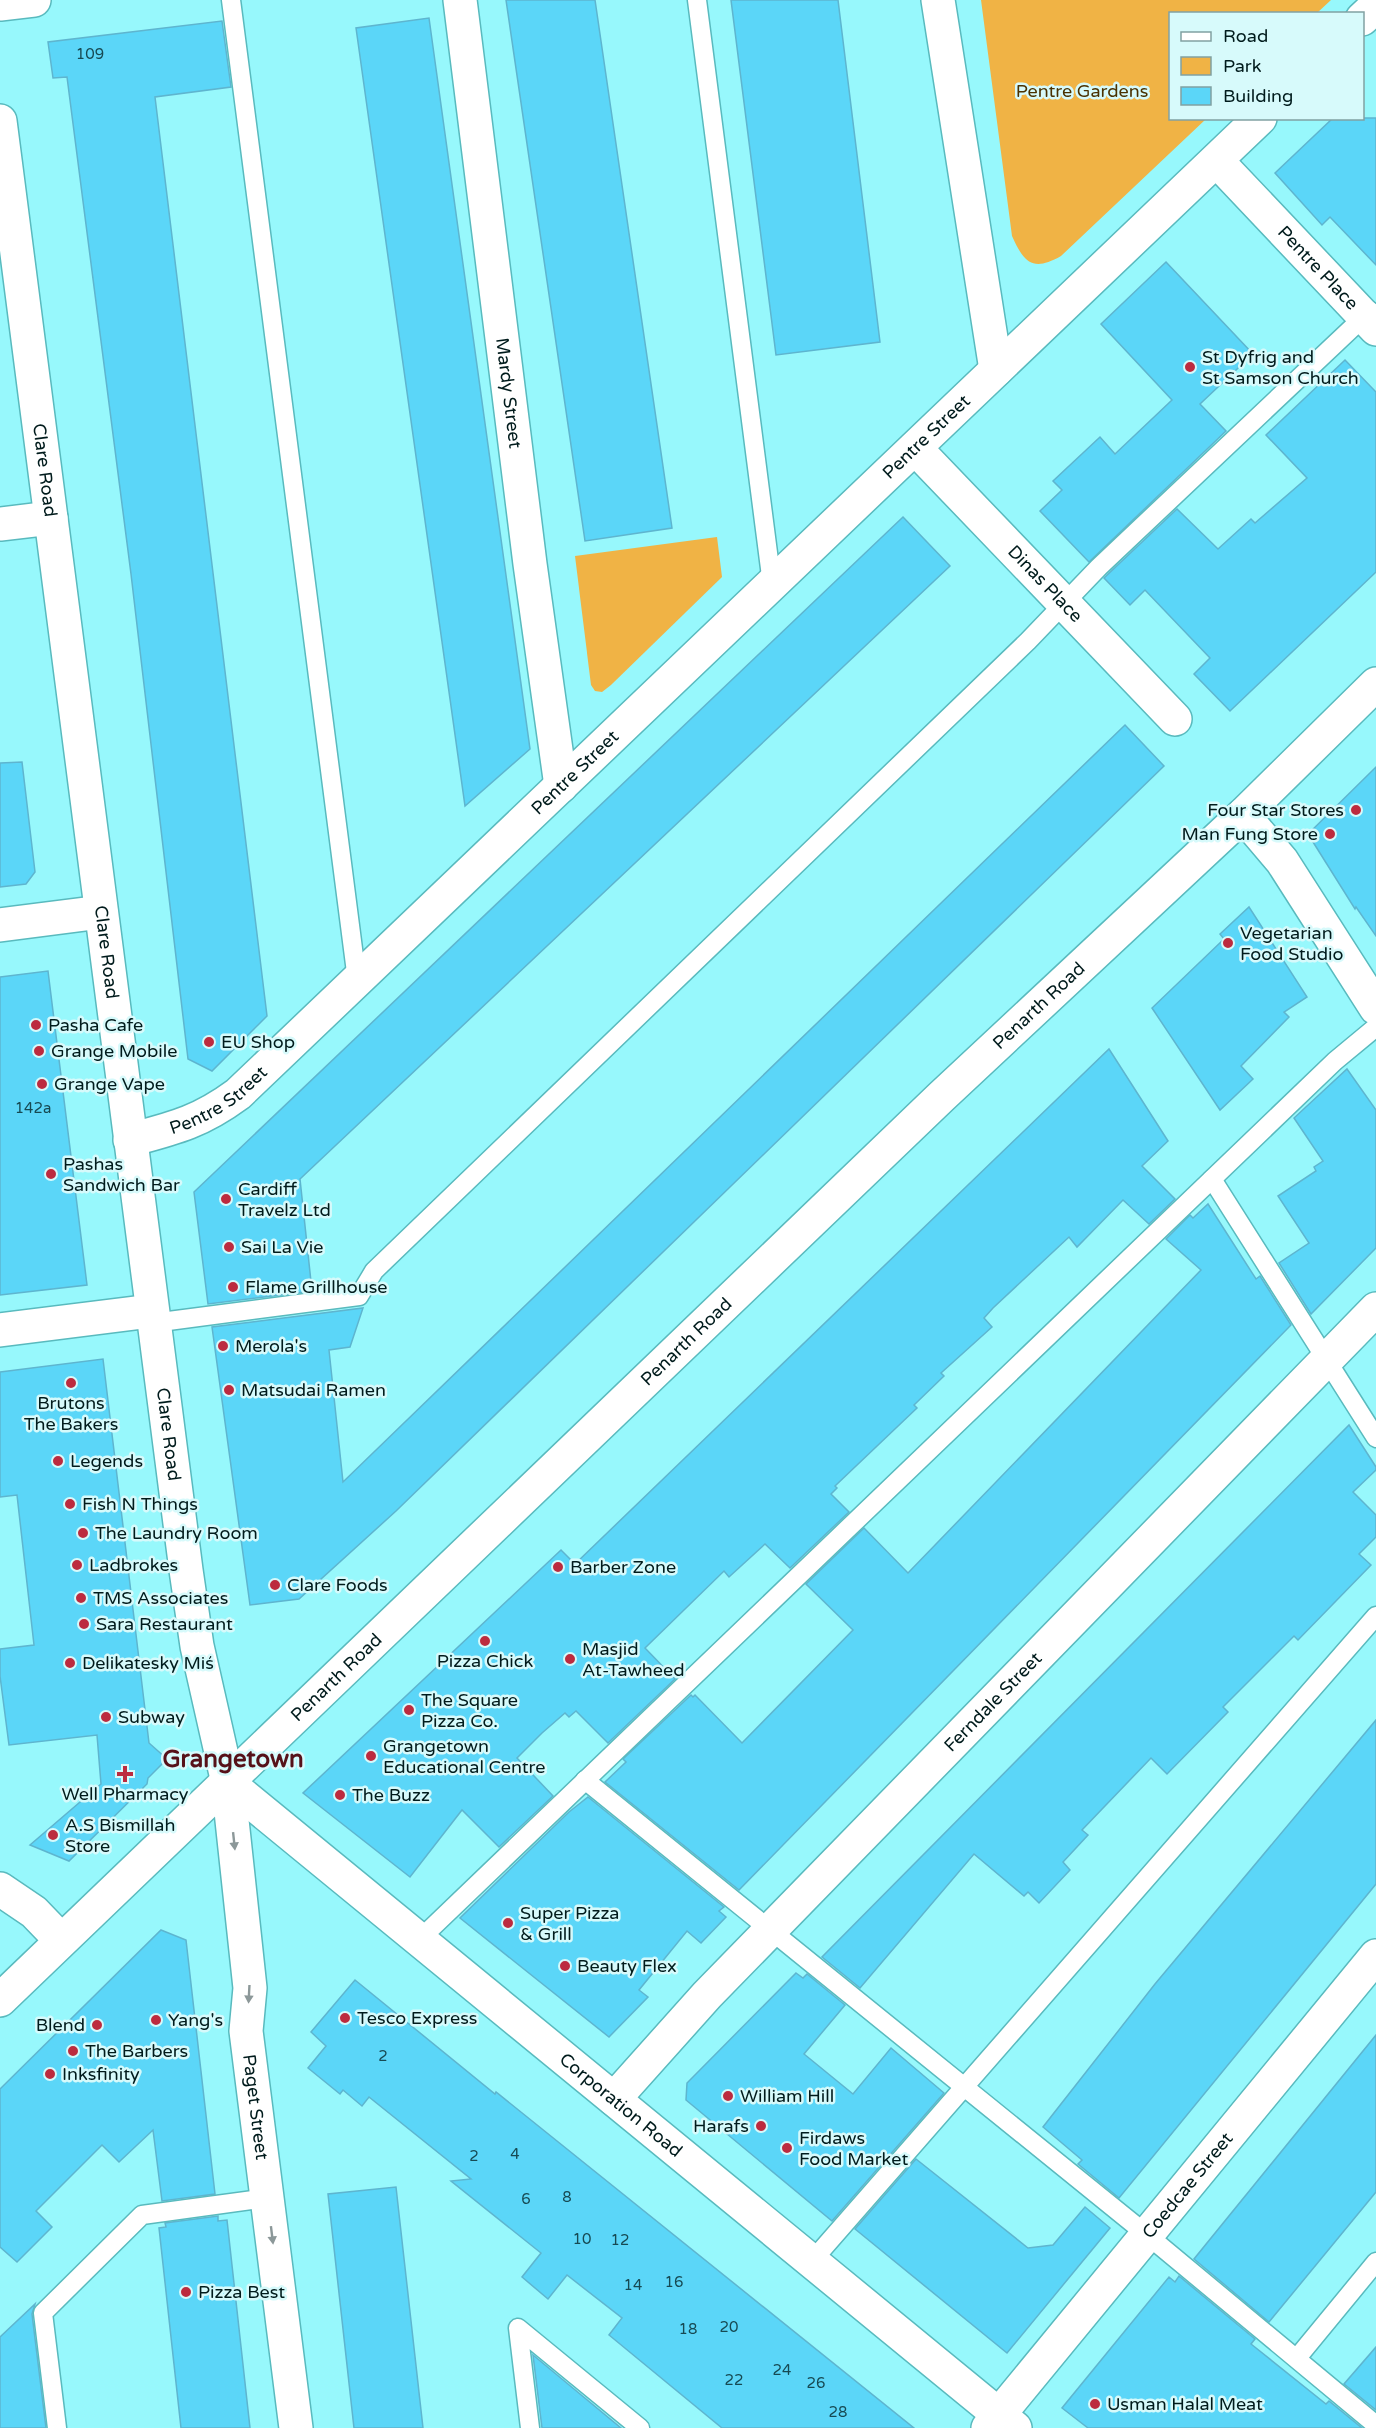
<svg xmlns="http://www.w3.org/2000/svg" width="1376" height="2428" font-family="'Varela Round',sans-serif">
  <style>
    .green { fill: #f0b345 }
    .building { fill: #5bd6f8; stroke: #5eb5cf; stroke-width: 1.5 }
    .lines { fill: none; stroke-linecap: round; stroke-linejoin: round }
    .lane-casing { stroke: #59babe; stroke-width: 21 }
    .street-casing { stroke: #59babe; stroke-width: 36 }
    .primary-casing { stroke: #59babe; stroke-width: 36 }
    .lane { stroke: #fff; stroke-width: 18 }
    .street { stroke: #fff; stroke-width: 33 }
    .primary { stroke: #fff; stroke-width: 33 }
    .oneway { fill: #8c9899 }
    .poi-dot { fill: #bc2b3f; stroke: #d7fafb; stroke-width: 2 }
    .labels { text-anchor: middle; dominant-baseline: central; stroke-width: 5; stroke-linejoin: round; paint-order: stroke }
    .number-label { font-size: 15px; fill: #174a53 }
    .park-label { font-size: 18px; fill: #4a3100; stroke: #d7fafb }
    .street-label { font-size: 18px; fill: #001b1c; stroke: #d7fafb }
    .poi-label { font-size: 18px; fill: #001b1c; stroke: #d7fafb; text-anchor: start }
    .district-label { font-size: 24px; font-weight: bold; fill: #561119; stroke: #d7fafb }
  </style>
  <rect width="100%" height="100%" fill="#97f8fc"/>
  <!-- green -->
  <g class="green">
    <path d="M 981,0 L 1331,0 L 1317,13 L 1170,14 L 1170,118 L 1206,119 L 1061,256 C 1033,272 1024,263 1012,236 Z"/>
    <polygon points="717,537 722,577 611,685 602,692 595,691 591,685 575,556"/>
  </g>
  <!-- building -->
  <g class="building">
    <polygon points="506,0 595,0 672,528 585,541"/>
    <polygon points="731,0 838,0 880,342 776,355"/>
    <polygon points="429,18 530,749 465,806 356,28"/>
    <polygon points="222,21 231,87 155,97 267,1016 212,1071 188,1059 131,574 67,77 53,78 48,42"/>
    <polygon points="1333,118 1376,118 1376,265 1330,217 1322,225 1275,173"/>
    <polygon points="1166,262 1253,354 1200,404 1226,431 1089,562 1040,511 1062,490 1053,481 1100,437 1115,454 1172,400 1101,324"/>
    <polygon points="1345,360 1376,392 1376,572 1230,711 1194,674 1210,658 1145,590 1130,605 1104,578 1177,509 1218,549 1251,519 1255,523 1307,478 1266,435"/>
    <polygon points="903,517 950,566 300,1179 312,1291 208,1304 194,1192"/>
    <polygon points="1125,725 1164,766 396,1511 299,1599 250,1605 212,1327 363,1308 350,1347 329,1350 343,1482"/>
    <polygon points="22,762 35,872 26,884 0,887 0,763"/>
    <polygon points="1376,767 1376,936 1356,907 1355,909 1308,834"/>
    <polygon points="1249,907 1307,997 1284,1012 1289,1017 1241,1066 1253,1079 1220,1110 1152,1008 1224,939 1220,934"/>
    <polygon points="48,971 87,1285 0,1295 0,977"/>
    <polygon points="1109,1049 1168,1141 1142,1166 1175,1199 1149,1224 1123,1200 1077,1247 1069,1237 993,1308 984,1318 992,1327 941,1373 944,1376 914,1405 917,1408 835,1486 837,1488 831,1494 849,1512 790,1568 765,1544 729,1577 724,1571 645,1648 675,1679 608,1743 576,1711 569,1717 565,1713 542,1733 517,1758 553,1796 499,1847 462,1810 410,1877 303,1793 561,1550 575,1564"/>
    <polygon points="1347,1069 1376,1110 1376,1248 1311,1314 1279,1263 1309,1243 1278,1196 1316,1171 1314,1167 1323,1161 1294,1118"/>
    <polygon points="1208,1204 1256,1279 1260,1276 1291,1325 739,1890 605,1782 626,1762 623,1759 691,1695 693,1697 695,1695 742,1743 853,1630 806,1584 864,1528 908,1573 1201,1270 1166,1239 1190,1215 1193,1218"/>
    <polygon points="103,1359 149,1743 167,1759 148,1778 147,1784 69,1861 30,1845 101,1784 97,1735 9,1745 0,1676 0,1649 34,1645 17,1495 0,1497 0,1372"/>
    <polygon points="1349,1425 1376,1467 1376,1470 1353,1492 1376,1515 1376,1537 1359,1554 1371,1565 1298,1640 1294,1636 1223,1707 1228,1712 1167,1774 1151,1758 1082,1830 1088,1835 1063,1862 1070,1870 1039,1903 1028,1892 1024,1896 974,1854 860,1988 822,1957"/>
    <polygon points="1376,1720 1376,1884 1119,2198 1078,2164 1082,2160 1043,2127 1155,1984"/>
    <polygon points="588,1797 724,1907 719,1911 726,1917 701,1943 687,1931 639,1990 648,1997 609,2037 460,1918 569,1812"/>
    <polygon points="161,1930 186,1940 215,2194 162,2201 153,2130 119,2162 102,2145 36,2211 52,2227 17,2262 0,2247 0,2089"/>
    <polygon points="796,1973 803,1978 807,1974 845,2005 804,2054 853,2094 891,2048 944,2093 832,2221 686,2100 687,2083"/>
    <polygon points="355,1980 495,2094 496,2092 914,2428 722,2428 609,2335 622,2318 567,2275 548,2299 522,2277 541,2253 451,2181 471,2179 369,2097 362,2106 343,2090 340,2094 308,2068 326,2046 311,2032"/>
    <polygon points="1376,2035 1376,2192 1269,2322 1194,2259"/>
    <polygon points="916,2159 1028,2248 1053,2245 1085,2207 1110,2228 1007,2353 855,2229"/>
    <polygon points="396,2187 423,2428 354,2428 328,2194"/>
    <polygon points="218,2216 218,2221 227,2220 250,2428 181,2428 159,2228 166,2227 165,2223"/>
    <polygon points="1179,2276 1255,2339 1251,2344 1326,2404 1329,2401 1362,2428 1088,2428 1062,2408 1169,2277 1175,2282"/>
    <polygon points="35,2304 32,2314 46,2428 0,2428 0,2337"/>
    <polygon points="1376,2347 1376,2410 1344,2384"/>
    <polygon points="533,2355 580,2394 621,2428 542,2428"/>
  </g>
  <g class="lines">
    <!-- lane casing -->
    <g class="lane-casing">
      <g id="lane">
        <polyline points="231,0 357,980"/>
        <polyline points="697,0 772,584"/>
        <polyline points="1212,1179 1376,1438"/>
        <polyline points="153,1323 359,1296 374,1271 1028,641 1099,567 1370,311"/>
        <polyline points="585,1780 1146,2234 1376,2425"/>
        <polyline points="419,1940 1335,1061 1376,1027"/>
        <polyline points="812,2261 1376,1616"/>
        <polyline points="1297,2358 1376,2262"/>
        <polyline points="57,2428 43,2313 142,2215 267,2198"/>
        <polyline points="530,2428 518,2328 640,2428"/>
      </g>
    </g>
    <!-- street casing -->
    <g class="street-casing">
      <g id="street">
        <path id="s1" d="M 460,0 L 530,564 L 561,786"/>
        <polyline points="938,0 996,370"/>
        <polyline points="0,4 34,0"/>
        <polyline points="1362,19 1376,6"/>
        <path id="s2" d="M 1217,161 L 1376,329"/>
        <path id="s3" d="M 915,448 L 1175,719"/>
        <polyline points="0,524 51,518"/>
        <polyline points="1243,815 1282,861 1376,1008"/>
        <polyline points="0,925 101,912"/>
        <path id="s4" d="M 130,1140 C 175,1128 200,1122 238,1094 L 1260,118"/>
        <polyline points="0,1330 151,1311"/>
        <path id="s5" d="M 228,1783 L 250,1988 L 246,2031 L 296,2428"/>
        <polyline points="0,1889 34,1912 61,1940"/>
        <path id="s6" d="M 614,2099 L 707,1995 L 1376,1309"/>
        <path id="s7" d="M 988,2428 L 1376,1956"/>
      </g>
    </g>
    <!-- primary casing -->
    <g class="primary-casing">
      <g id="primary">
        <path id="s8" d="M 0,121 L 186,1570 L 197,1646 L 228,1783"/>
        <path id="s9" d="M 228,1783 L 1015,2428"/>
        <path id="s10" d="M 0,2000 L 941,1097 L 1243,815 L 1376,684"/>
      </g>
    </g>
    <!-- lane -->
    <use href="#lane" class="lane"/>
    <!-- street -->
    <use href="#street" class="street"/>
    <!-- primary -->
    <use href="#primary" class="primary"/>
  </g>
  <!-- one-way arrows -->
  <defs><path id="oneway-solid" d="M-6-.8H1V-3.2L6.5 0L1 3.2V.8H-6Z" transform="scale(1.5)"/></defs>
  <g class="oneway">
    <use href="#oneway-solid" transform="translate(234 1841) rotate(84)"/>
    <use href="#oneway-solid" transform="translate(249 1994) rotate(93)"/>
    <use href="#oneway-solid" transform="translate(272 2235) rotate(83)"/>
  </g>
  <!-- markers -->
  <g class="poi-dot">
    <circle cx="1190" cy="367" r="6"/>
    <circle cx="1356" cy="810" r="6"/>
    <circle cx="1330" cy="834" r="6"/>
    <circle cx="1228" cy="943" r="6"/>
    <circle cx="36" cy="1025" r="6"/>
    <circle cx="209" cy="1042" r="6"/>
    <circle cx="39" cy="1051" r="6"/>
    <circle cx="42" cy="1084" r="6"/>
    <circle cx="51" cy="1174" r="6"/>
    <circle cx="226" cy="1199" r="6"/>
    <circle cx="229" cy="1247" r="6"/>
    <circle cx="233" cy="1287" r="6"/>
    <circle cx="223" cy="1346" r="6"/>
    <circle cx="71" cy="1383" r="6"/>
    <circle cx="229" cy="1390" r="6"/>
    <circle cx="58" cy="1461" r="6"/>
    <circle cx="70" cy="1504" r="6"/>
    <circle cx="83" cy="1533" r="6"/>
    <circle cx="77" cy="1565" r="6"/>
    <circle cx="558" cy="1567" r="6"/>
    <circle cx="275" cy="1585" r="6"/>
    <circle cx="81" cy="1598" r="6"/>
    <circle cx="84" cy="1624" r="6"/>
    <circle cx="485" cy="1641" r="6"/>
    <circle cx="570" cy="1659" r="6"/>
    <circle cx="70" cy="1663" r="6"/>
    <circle cx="409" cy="1710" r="6"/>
    <circle cx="106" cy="1717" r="6"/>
    <circle cx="371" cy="1756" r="6"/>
    <path d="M122 1765h6v6h6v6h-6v6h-6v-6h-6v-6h6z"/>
    <circle cx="340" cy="1795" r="6"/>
    <circle cx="53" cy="1835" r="6"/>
    <circle cx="508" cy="1923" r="6"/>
    <circle cx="565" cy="1966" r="6"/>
    <circle cx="345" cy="2018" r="6"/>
    <circle cx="156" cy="2020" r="6"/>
    <circle cx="97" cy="2025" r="6"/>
    <circle cx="73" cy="2051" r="6"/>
    <circle cx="50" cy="2074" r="6"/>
    <circle cx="728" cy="2096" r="6"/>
    <circle cx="761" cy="2126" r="6"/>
    <circle cx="787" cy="2148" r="6"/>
    <circle cx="186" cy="2292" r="6"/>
    <circle cx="1095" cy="2404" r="6"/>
  </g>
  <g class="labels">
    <!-- number labels -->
    <g class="number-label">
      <text x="90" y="54">109</text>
      <text x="33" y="1108">142a</text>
      <text x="383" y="2056">2</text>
      <text x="515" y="2154">4</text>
      <text x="474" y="2156">2</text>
      <text x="567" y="2197">8</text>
      <text x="526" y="2199">6</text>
      <text x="582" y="2239">10</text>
      <text x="620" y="2240">12</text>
      <text x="674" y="2282">16</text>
      <text x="633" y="2285">14</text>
      <text x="729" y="2327">20</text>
      <text x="688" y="2329">18</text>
      <text x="782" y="2370">24</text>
      <text x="734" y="2380">22</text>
      <text x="816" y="2383">26</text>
      <text x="838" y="2412">28</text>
    </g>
    <!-- park labels -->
    <g class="park-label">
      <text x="1082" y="91">Pentre Gardens</text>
    </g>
    <!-- street labels -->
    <g class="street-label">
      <text stroke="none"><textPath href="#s2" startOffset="147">Pentre Place</textPath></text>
      <text stroke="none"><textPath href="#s1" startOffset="396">Mardy Street</textPath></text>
      <text stroke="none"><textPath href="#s4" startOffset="1070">Pentre Street</textPath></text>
      <text stroke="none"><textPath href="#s8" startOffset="352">Clare Road</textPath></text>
      <text stroke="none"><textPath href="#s3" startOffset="188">Dinas Place</textPath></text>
      <text stroke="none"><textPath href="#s4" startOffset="584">Pentre Street</textPath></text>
      <text stroke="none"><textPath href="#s8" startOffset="838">Clare Road</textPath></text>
      <text stroke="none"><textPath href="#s10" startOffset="1438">Penarth Road</textPath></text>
      <text stroke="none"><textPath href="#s4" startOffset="98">Pentre Street</textPath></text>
      <text stroke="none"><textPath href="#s10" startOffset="951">Penarth Road</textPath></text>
      <text stroke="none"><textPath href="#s8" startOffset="1324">Clare Road</textPath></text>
      <text stroke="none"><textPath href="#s10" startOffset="466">Penarth Road</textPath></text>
      <text stroke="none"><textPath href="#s6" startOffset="549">Ferndale Street</textPath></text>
      <text stroke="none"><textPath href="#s5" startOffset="326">Paget Street</textPath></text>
      <text stroke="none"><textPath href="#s9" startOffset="508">Corporation Road</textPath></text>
      <text stroke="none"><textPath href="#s7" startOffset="314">Coedcae Street</textPath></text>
    </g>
    <!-- poi labels -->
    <g class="poi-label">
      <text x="1202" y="357">St Dyfrig and<tspan x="1202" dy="21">St Samson Church</tspan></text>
      <text x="1344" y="810" text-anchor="end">Four Star Stores</text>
      <text x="1318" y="834" text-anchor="end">Man Fung Store</text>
      <text x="1240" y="933">Vegetarian<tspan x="1240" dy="21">Food Studio</tspan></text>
      <text x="48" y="1025">Pasha Cafe</text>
      <text x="221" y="1042">EU Shop</text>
      <text x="51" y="1051">Grange Mobile</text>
      <text x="54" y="1084">Grange Vape</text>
      <text x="63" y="1164">Pashas<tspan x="63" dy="21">Sandwich Bar</tspan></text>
      <text x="238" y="1189">Cardiff<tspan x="238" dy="21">Travelz Ltd</tspan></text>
      <text x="241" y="1247">Sai La Vie</text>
      <text x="245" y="1287">Flame Grillhouse</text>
      <text x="235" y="1346">Merola's</text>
      <text x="241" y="1390">Matsudai Ramen</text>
      <text x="71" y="1403" text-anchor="middle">Brutons<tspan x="71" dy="21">The Bakers</tspan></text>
      <text x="70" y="1461">Legends</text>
      <text x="82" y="1504">Fish N Things</text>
      <text x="95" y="1533">The Laundry Room</text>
      <text x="89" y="1565">Ladbrokes</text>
      <text x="570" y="1567">Barber Zone</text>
      <text x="287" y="1585">Clare Foods</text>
      <text x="93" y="1598">TMS Associates</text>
      <text x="96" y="1624">Sara Restaurant</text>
      <text x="582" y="1649">Masjid<tspan x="582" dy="21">At-Tawheed</tspan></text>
      <text x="485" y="1661" text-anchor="middle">Pizza Chick</text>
      <text x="82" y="1663">Delikatesky Miś</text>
      <text x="421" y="1700">The Square<tspan x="421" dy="21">Pizza Co.</tspan></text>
      <text x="118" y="1717">Subway</text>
      <text x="383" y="1746">Grangetown<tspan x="383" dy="21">Educational Centre</tspan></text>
      <text x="125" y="1794" text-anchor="middle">Well Pharmacy</text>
      <text x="352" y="1795">The Buzz</text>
      <text x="65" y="1825">A.S Bismillah<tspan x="65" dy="21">Store</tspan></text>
      <text x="520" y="1913">Super Pizza<tspan x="520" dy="21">&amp; Grill</tspan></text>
      <text x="577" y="1966">Beauty Flex</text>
      <text x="357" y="2018">Tesco Express</text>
      <text x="168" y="2020">Yang's</text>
      <text x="85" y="2025" text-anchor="end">Blend</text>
      <text x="85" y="2051">The Barbers</text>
      <text x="62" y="2074">Inksfinity</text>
      <text x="740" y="2096">William Hill</text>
      <text x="749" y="2126" text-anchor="end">Harafs</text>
      <text x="799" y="2138">Firdaws<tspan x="799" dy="21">Food Market</tspan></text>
      <text x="198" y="2292">Pizza Best</text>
      <text x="1107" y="2404">Usman Halal Meat</text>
    </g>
    <!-- district labels -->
    <g class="district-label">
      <text x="233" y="1759">Grangetown</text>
    </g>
  </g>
  <!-- legend -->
  <rect x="1169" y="12" width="195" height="108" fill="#d7fafb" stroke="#81a1a2" stroke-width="1.5"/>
  <rect x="1181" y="32" width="30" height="9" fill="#ffffff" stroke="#81a1a2" stroke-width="1.5"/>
  <text x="1223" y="42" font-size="18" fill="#001b1c">Road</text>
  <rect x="1181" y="57" width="30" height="18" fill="#f0b345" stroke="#81a1a2" stroke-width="1.5"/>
  <text x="1223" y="72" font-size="18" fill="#001b1c">Park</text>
  <rect x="1181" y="87" width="30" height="18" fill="#5bd6f8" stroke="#81a1a2" stroke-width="1.5"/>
  <text x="1223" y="102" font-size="18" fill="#001b1c">Building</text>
</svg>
